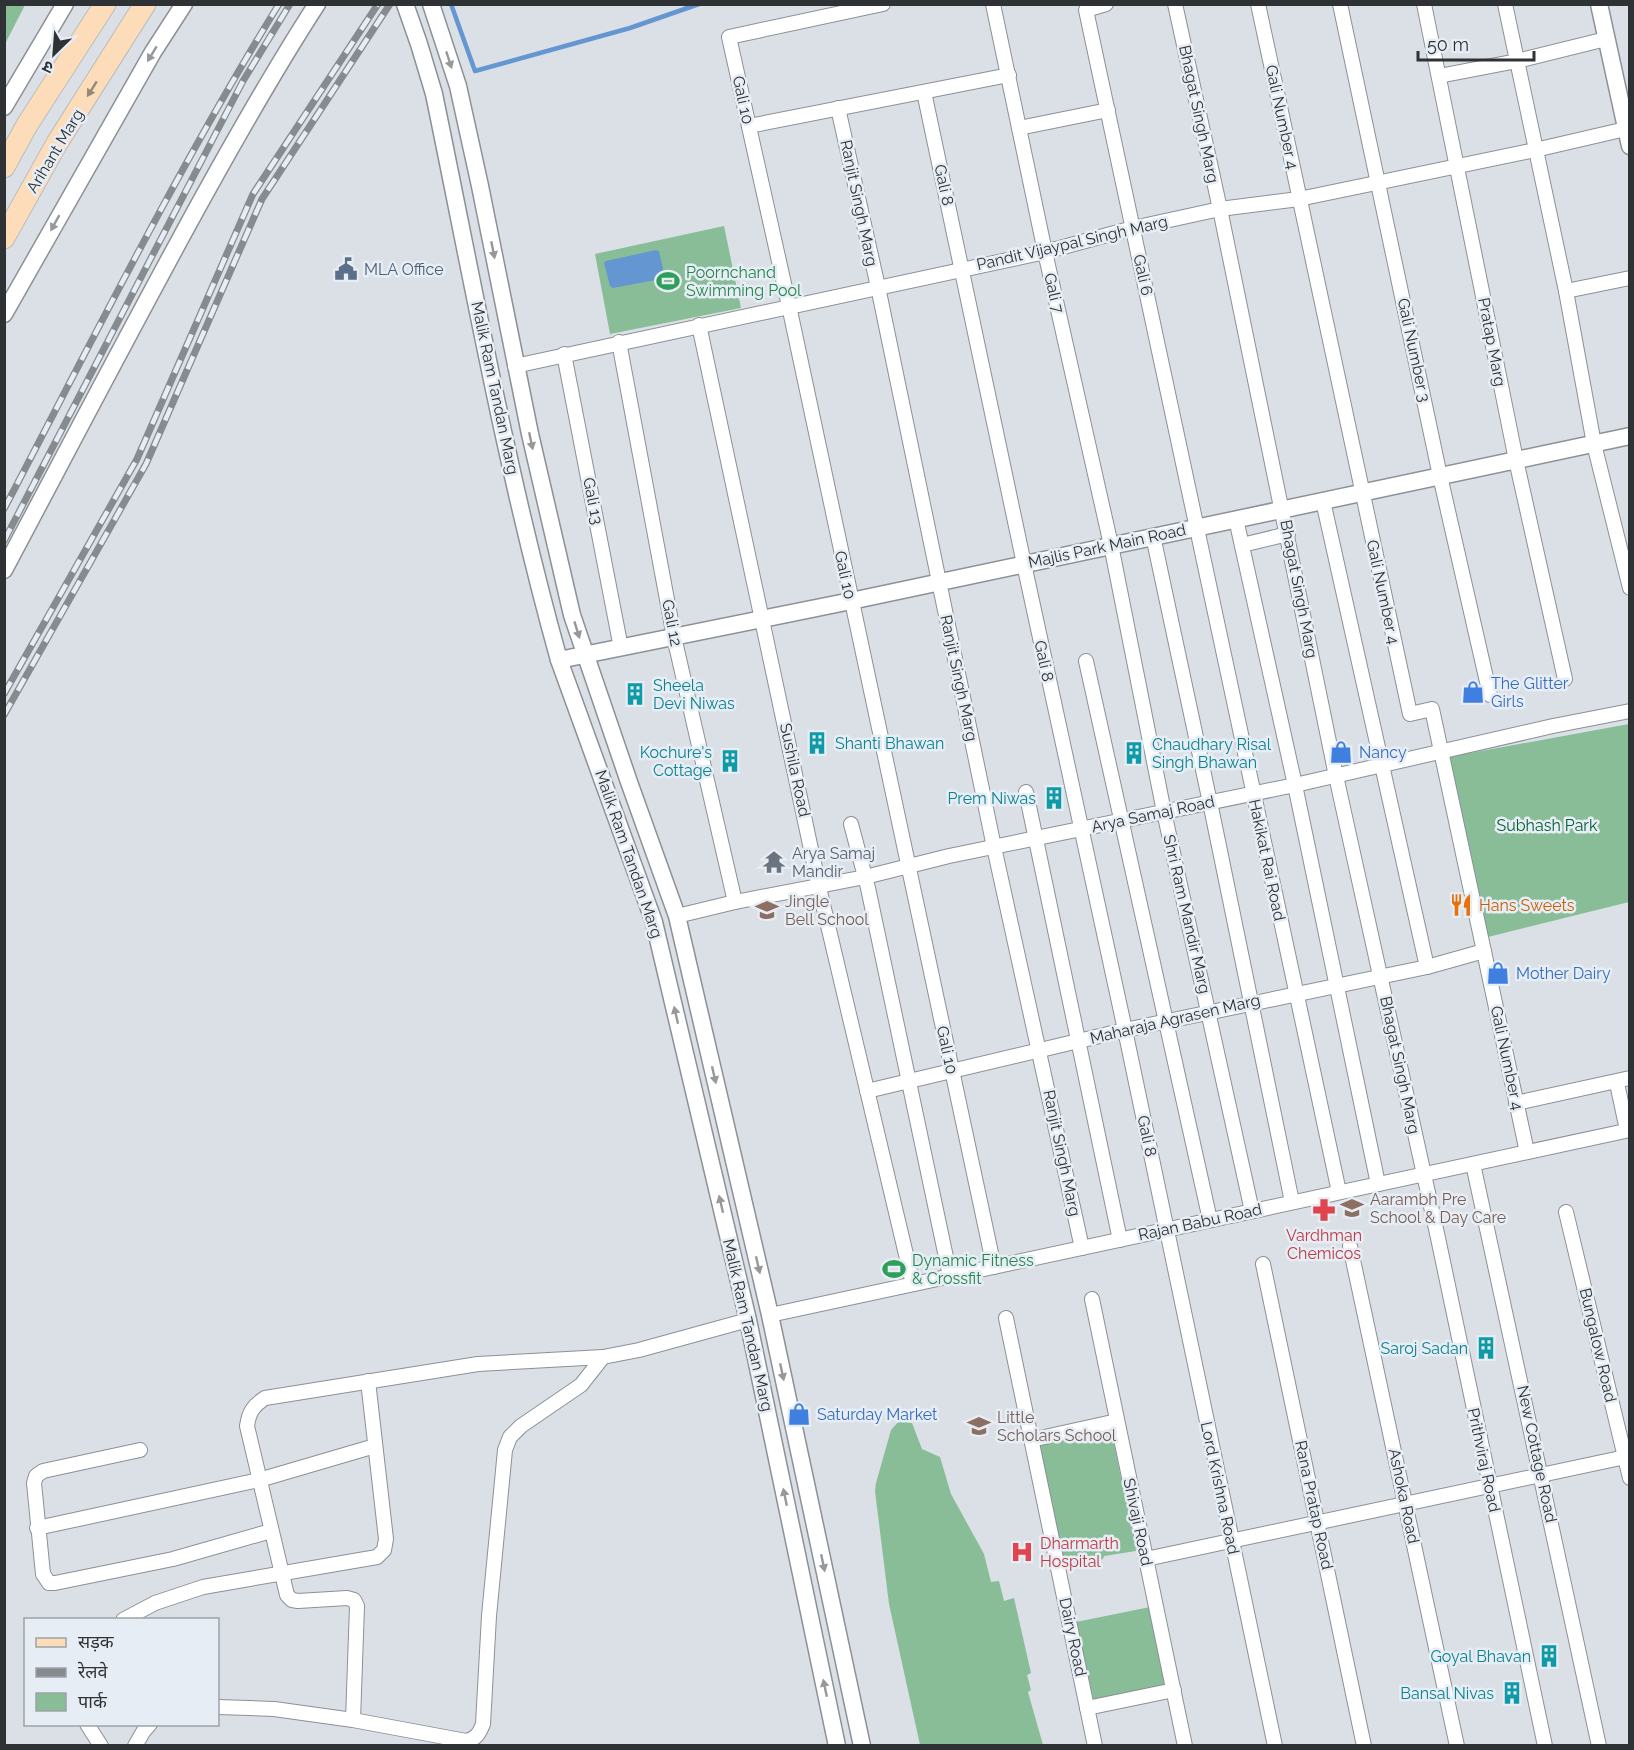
<svg xmlns="http://www.w3.org/2000/svg" width="1634" height="1750" font-family="Raleway,'Noto Sans Devanagari',sans-serif">
  <style>
    .green { fill: #89bd98 }
    .water { fill: #6496d1 }
    .lines { fill: none; stroke-linecap: round; stroke-linejoin: round }
    .stream { stroke: #6496d1; stroke-width: 4.5 }
    .minor-casing { stroke: #8b9196; stroke-width: 16 }
    .tertiary-casing { stroke: #8b9196; stroke-width: 19 }
    .primary-casing { stroke: #bcbdbe; stroke-width: 23 }
    .minor { stroke: #fff; stroke-width: 14 }
    .tertiary { stroke: #fff; stroke-width: 16 }
    .primary { stroke: #fdddb9; stroke-width: 21 }
    .rail-casing { stroke: #868b8f; stroke-width: 7 }
    .rail { stroke: #e7edf4; stroke-width: 4.5; stroke-dasharray: 14; stroke-linecap: butt }
    .oneway { fill: #97989a }
    .oneway2 { fill: #968876 }
    .labels { text-anchor: middle; dominant-baseline: central; stroke-width: 5; stroke-linejoin: round; paint-order: stroke }
    .street-label { font-size: 16px; fill: #2f3234; stroke: #e7edf4 }
    .service-label { font-size: 16px; fill: #4e5e75; stroke: #e7edf4; text-anchor: start }
    .leisure-label { font-size: 16px; fill: #27864d; stroke: #e7edf4; text-anchor: start }
    .shop-label { font-size: 16px; fill: #366cbe; stroke: #e7edf4; text-anchor: start }
    .culture-label { font-size: 16px; fill: #0d838f; stroke: #e7edf4; text-anchor: end }
    .park-label { font-size: 16px; fill: #035f31; stroke: #e7edf4 }
    .worship-label { font-size: 16px; fill: #5b616d; stroke: #e7edf4; text-anchor: start }
    .education-label { font-size: 16px; fill: #785e54; stroke: #e7edf4; text-anchor: start }
    .food-label { font-size: 16px; fill: #c56008; stroke: #e7edf4; text-anchor: start }
    .health-label { font-size: 16px; fill: #be3a42; stroke: #e7edf4 }
  </style>
  <rect width="100%" height="100%" fill="#dae0e6"/>
  <!-- green -->
  <g class="green">
    <polygon points="5,4 25,5 5,44 4,5"/>
    <polygon points="724,226 741,308 610,334 595,254"/>
    <polygon points="1629,724 1629,902 1488,937 1448,757"/>
    <polygon points="899,1421 912,1423 922,1449 940,1457 951,1494 984,1554 991,1582 999,1581 1004,1601 1014,1598 1031,1673 1027,1675 1031,1690 1028,1692 1043,1745 920,1745 889,1604 875,1491 876,1483 891,1430"/>
    <polygon points="1111,1429 1136,1551 1104,1556 1103,1559 1064,1567 1038,1444"/>
    <polygon points="1150,1607 1167,1687 1094,1702 1076,1622"/>
  </g>
  <!-- water -->
  <polygon class="water" points="656,250 659,251 664,273 661,279 613,288 610,286 604,263 606,261"/>
  <g class="lines">
    <!-- stream -->
    <polyline class="stream" points="451,4 475,71 630,28 699,4"/>
    <!-- minor casing -->
    <g class="minor-casing">
      <g id="minor">
        <polyline points="883,4 729,37 789,306 994,1267"/>
        <polyline points="993,4 1045,252 1111,545 1164,812 1252,1211"/>
        <polyline points="1106,4 1086,10 1339,1192"/>
        <polyline points="1175,4 1220,209 1336,776 1438,1238 1545,1746"/>
        <polyline points="1258,4 1410,714 1432,709 1527,1152"/>
        <polyline points="1340,4 1440,476 1490,695"/>
        <polyline points="1424,4 1516,460 1565,679"/>
        <polyline points="1505,4 1566,291 1594,444 1630,588"/>
        <polyline points="1439,76 1517,61 1606,39"/>
        <polyline points="924,92 1024,564 1125,1030 1275,1746"/>
        <polyline points="838,108 878,287 994,847 1082,1248"/>
        <polyline points="749,126 1009,75"/>
        <polyline points="1019,128 1108,110"/>
        <polyline points="1566,291 1630,278"/>
        <polyline points="699,325 821,896 913,1284"/>
        <polyline points="619,342 674,637 735,902"/>
        <polyline points="564,354 621,648"/>
        <polyline points="515,366 1045,252 1133,228 1220,209 1299,199 1535,150 1630,128"/>
        <polyline points="1323,501 1427,967"/>
        <polyline points="1236,519 1295,785 1378,1184"/>
        <polyline points="1153,536 1212,812 1292,1202"/>
        <polyline points="1242,545 1288,534"/>
        <polyline points="1086,661 1210,1220"/>
        <polyline points="1026,792 1120,1240"/>
        <polyline points="851,824 868,888 950,1276"/>
        <polyline points="677,916 735,902 865,877 949,856 1295,785 1553,726 1630,711"/>
        <polyline points="1618,1088 1627,1130"/>
        <polyline points="867,1091 1125,1030 1427,967 1484,951"/>
        <polyline points="1516,1103 1630,1078"/>
        <polyline points="1473,1164 1599,1746"/>
        <polyline points="1566,1212 1630,1478"/>
        <polyline points="1350,1246 1457,1746"/>
        <polyline points="1263,1264 1364,1746"/>
        <polyline points="1092,1299 1185,1746"/>
        <polyline points="770,1315 1630,1130"/>
        <polyline points="1006,1318 1095,1746"/>
        <polyline points="1031,1440 1117,1421"/>
        <polyline points="140,1450 43,1471 36,1476 34,1483 43,1574 49,1583 55,1583 173,1559 271,1531"/>
        <polyline points="37,1528 259,1480 375,1446"/>
        <polyline points="1146,1559 1630,1456"/>
        <polyline points="123,1620 155,1603 203,1587 377,1557 384,1550 386,1539 368,1381"/>
        <path d="M 218,1707 L 274,1709 L 353,1720 L 466,1741 C 476,1739 479,1734 483,1724 L 489,1616 L 505,1450 L 510,1437 L 521,1426 L 581,1385 L 603,1357"/>
        <polyline points="1087,1708 1174,1690"/>
        <path d="M 353,1720 L 357,1606 L 354,1600 L 347,1598 L 298,1601 L 292,1600 L 287,1595 L 247,1426 C 249,1412 253,1406 265,1398 L 478,1364 L 603,1357 L 639,1350 L 748,1320"/>
        <polyline points="87,1724 101,1746"/>
        <polyline points="135,1746 143,1732 150,1724"/>
      </g>
    </g>
    <!-- tertiary casing -->
    <g class="tertiary-casing">
      <g id="tertiary">
        <path d="M 405,4 L 419,44 L 434,94 C 473,283 507,474 559,660 L 654,922 L 748,1320 L 837,1746"/>
        <polyline points="431,4 458,86 480,186 530,434 572,615 629,782 677,916 770,1315 862,1746"/>
        <polyline points="1599,4 1630,146"/>
        <polyline points="4,107 65,4"/>
        <polyline points="4,314 153,52 184,4"/>
        <path d="M 4,570 C 64,457 123,344 184,232 C 226,155 269,78 317,4"/>
        <polyline points="559,660 851,601 1630,436"/>
      </g>
    </g>
    <!-- primary casing -->
    <g class="primary-casing">
      <g id="primary">
        <polyline points="4,167 27,125 105,4"/>
        <polyline points="4,238 57,143 145,4"/>
      </g>
    </g>
    <!-- minor -->
    <use href="#minor" class="minor"/>
    <!-- tertiary -->
    <use href="#tertiary" class="tertiary"/>
    <!-- primary -->
    <use href="#primary" class="primary"/>
    <!-- rail casing -->
    <g class="rail-casing">
      <g id="rail">
        <path d="M 4,509 C 93,339 178,168 279,4"/>
        <polyline points="4,541 243,81 290,4"/>
        <polyline points="4,694 137,459 253,194 378,4"/>
        <polyline points="4,715 146,464 262,199 390,4"/>
      </g>
    </g>
    <!-- rail -->
    <use href="#rail" class="rail"/>
  </g>
  <!-- one-way arrows -->
  <defs><path id="oneway-solid" d="M-6-.8H1V-3.2L6.5 0L1 3.2V.8H-6Z" transform="scale(1.5)"/></defs>
  <g class="oneway">
    <use href="#oneway-solid" transform="translate(152 54) rotate(121)"/>
    <use href="#oneway-solid" transform="translate(449 60) rotate(72)"/>
    <use href="#oneway-solid" transform="translate(55 223) rotate(119)"/>
    <use href="#oneway-solid" transform="translate(493 250) rotate(79)"/>
    <use href="#oneway-solid" transform="translate(531 441) rotate(78)"/>
    <use href="#oneway-solid" transform="translate(577 630) rotate(73)"/>
    <use href="#oneway-solid" transform="translate(676 1015) rotate(-103)"/>
    <use href="#oneway-solid" transform="translate(714 1075) rotate(77)"/>
    <use href="#oneway-solid" transform="translate(721 1204) rotate(-103)"/>
    <use href="#oneway-solid" transform="translate(758 1265) rotate(77)"/>
    <use href="#oneway-solid" transform="translate(782 1372) rotate(78)"/>
    <use href="#oneway-solid" transform="translate(785 1497) rotate(-102)"/>
    <use href="#oneway-solid" transform="translate(823 1563) rotate(78)"/>
    <use href="#oneway-solid" transform="translate(825 1688) rotate(-102)"/>
  </g>
  <use class="oneway2" href="#oneway-solid" transform="translate(92 89) rotate(122)"/>
  <!-- icons -->
  <defs>
    <g id="civic-bare" transform="scale(1.8)"><path d="M-.6-6.5H3V-4.5H.6V-3L4-1V1h2V6H-6V1h2V-1L-.6-3ZM-1.2 2.5V6h2.4V2.5Z" fill="#5c6f8a" stroke="#e7edf4" stroke-width="2.5" paint-order="stroke"/></g>
    <g id="stadium-bare" transform="scale(1.8)"><path d="M0-5a6.5 5 0 1 0 0 10a6.5 5 0 1 0 0-10ZM-3.5-1.8h7v3.6h-7Z" fill="#2e9e5b" stroke="#e7edf4" stroke-width="2.5" paint-order="stroke"/></g>
    <g id="shop-bare" transform="scale(1.8)"><path d="M-5-2.5h2.3a2.7 3.5 0 0 1 5.4 0H5L5.5 6h-11ZM-1.5-2.5h3a1.5 2.3 0 0 0-3 0Z" fill="#3f7fe0" stroke="#e7edf4" stroke-width="2.5" paint-order="stroke"/></g>
    <g id="building-bare" transform="scale(1.8)"><path d="M-4-6H4V6H1V3H-1V6H-4ZM-2.5-4.3h1.7v1.8h-1.7ZM.8-4.3h1.7v1.8H.8ZM-2.5-1h1.7V.8h-1.7ZM.8-1h1.7V.8H.8Z" fill="#0f9aa8" stroke="#e7edf4" stroke-width="2.5" paint-order="stroke"/></g>
    <g id="temple-bare" transform="scale(1.8)"><path d="M0-6L5-2H3V0L6.5 2.5H4V6H1.5V3h-3V6H-4V2.5H-6.5L-3 0V-2H-5Z" fill="#6b7280" stroke="#e7edf4" stroke-width="2.5" paint-order="stroke"/></g>
    <g id="restaurant-bare" transform="scale(1.8)"><path d="M-5-6h1v4h1v-4h1v4h1v-4h1v5L-1.5 .5V6h-2V.5L-5-1ZM5-6V6H3V1.5H1.5Q1.5-4 5-6Z" fill="#e8710a" stroke="#e7edf4" stroke-width="2.5" paint-order="stroke"/></g>
    <g id="school-bare" transform="scale(1.8)"><path d="M0-5L7-2L0 1L-7-2ZM-4 1L0 2.5L4 1V4Q0 6-4 4Z" fill="#8d6e63" stroke="#e7edf4" stroke-width="2.5" paint-order="stroke"/></g>
    <g id="pharmacy-bare" transform="scale(1.8)"><path d="M-2-6h4v4h4v4h-4v4h-4v-4h-4v-4h4Z" fill="#e0444e" stroke="#e7edf4" stroke-width="2.5" paint-order="stroke"/></g>
    <g id="hospital-bare" transform="scale(1.8)"><path d="M-5-5h3v3.5h4V-5h3V5h-3V1.5h-4V5h-3Z" fill="#e0444e" stroke="#e7edf4" stroke-width="2.5" paint-order="stroke"/></g>
  </defs>
  <g fill-rule="evenodd">
    <use href="#civic-bare" x="346" y="269"/>
    <use href="#stadium-bare" x="668" y="281"/>
    <use href="#shop-bare" x="1473" y="692"/>
    <use href="#building-bare" x="635" y="694"/>
    <use href="#building-bare" x="817" y="743"/>
    <use href="#shop-bare" x="1341" y="752"/>
    <use href="#building-bare" x="1134" y="753"/>
    <use href="#building-bare" x="730" y="761"/>
    <use href="#building-bare" x="1054" y="798"/>
    <use href="#temple-bare" x="774" y="862"/>
    <use href="#restaurant-bare" x="1461" y="905"/>
    <use href="#school-bare" x="767" y="910"/>
    <use href="#shop-bare" x="1498" y="973"/>
    <use href="#school-bare" x="1352" y="1208"/>
    <use href="#pharmacy-bare" x="1324" y="1210"/>
    <use href="#stadium-bare" x="894" y="1269"/>
    <use href="#building-bare" x="1486" y="1348"/>
    <use href="#shop-bare" x="799" y="1414"/>
    <use href="#school-bare" x="979" y="1426"/>
    <use href="#hospital-bare" x="1022" y="1552"/>
    <use href="#building-bare" x="1549" y="1656"/>
    <use href="#building-bare" x="1512" y="1693"/>
  </g>
  <g class="labels">
    <!-- street labels -->
    <g class="street-label">
      <text transform="translate(743 100) rotate(78)">Gali 10</text>
      <text transform="translate(1199 114) rotate(78)">Bhagat Singh Marg</text>
      <text transform="translate(1282 117) rotate(78)">Gali Number 4</text>
      <text transform="translate(55 151) rotate(-59)">Arihant Marg</text>
      <text transform="translate(944 185) rotate(78)">Gali 8</text>
      <text transform="translate(859 203) rotate(78)">Ranjit Singh Marg</text>
      <text transform="translate(1072 243) rotate(-13)">Pandit Vijaypal Singh Marg</text>
      <text transform="translate(1143 275) rotate(78)">Gali 6</text>
      <text transform="translate(1054 293) rotate(77)">Gali 7</text>
      <text transform="translate(1492 342) rotate(79)">Pratap Marg</text>
      <text transform="translate(1414 350) rotate(78)">Gali Number 3</text>
      <text transform="translate(495 388) rotate(78)">Malik Ram Tandan Marg</text>
      <text transform="translate(593 501) rotate(79)">Gali 13</text>
      <text transform="translate(1107 546) rotate(-12)">Majlis Park Main Road</text>
      <text transform="translate(845 575) rotate(78)">Gali 10</text>
      <text transform="translate(1299 589) rotate(79)">Bhagat Singh Marg</text>
      <text transform="translate(1383 592) rotate(78)">Gali Number 4</text>
      <text transform="translate(672 623) rotate(79)">Gali 12</text>
      <text transform="translate(1044 661) rotate(78)">Gali 8</text>
      <text transform="translate(959 678) rotate(78)">Ranjit Singh Marg</text>
      <text transform="translate(795 770) rotate(78)">Sushila Road</text>
      <text transform="translate(1153 814) rotate(-12)">Arya Samaj Road</text>
      <text transform="translate(629 854) rotate(71)">Malik Ram Tandan Marg</text>
      <text transform="translate(1267 860) rotate(78)">Hakikat Rai Road</text>
      <text transform="translate(1187 914) rotate(77)">Shri Ram Mandir Marg</text>
      <text transform="translate(1175 1019) rotate(-13)">Maharaja Agrasen Marg</text>
      <text transform="translate(947 1050) rotate(78)">Gali 10</text>
      <text transform="translate(1507 1058) rotate(78)">Gali Number 4</text>
      <text transform="translate(1400 1065) rotate(78)">Bhagat Singh Marg</text>
      <text transform="translate(1147 1136) rotate(78)">Gali 8</text>
      <text transform="translate(1062 1153) rotate(78)">Ranjit Singh Marg</text>
      <text transform="translate(1200 1222) rotate(-12)">Rajan Babu Road</text>
      <text transform="translate(748 1325) rotate(77)">Malik Ram Tandan Marg</text>
      <text transform="translate(1598 1345) rotate(77)">Bungalow Road</text>
      <text transform="translate(1537 1454) rotate(78)">New Cottage Road</text>
      <text transform="translate(1484 1460) rotate(78)">Prithviraj Road</text>
      <text transform="translate(1220 1488) rotate(78)">Lord Krishna Road</text>
      <text transform="translate(1404 1496) rotate(78)">Ashoka Road</text>
      <text transform="translate(1314 1505) rotate(78)">Rana Pratap Road</text>
      <text transform="translate(1138 1522) rotate(78)">Shivaji Road</text>
      <text transform="translate(1073 1637) rotate(78)">Dairy Road</text>
    </g>
    <!-- service labels -->
    <g class="service-label">
      <text x="364" y="269">MLA Office</text>
    </g>
    <!-- leisure labels -->
    <g class="leisure-label">
      <text x="686" y="272">Poornchand<tspan x="686" dy="18">Swimming Pool</tspan></text>
      <text x="912" y="1260">Dynamic Fitness<tspan x="912" dy="18">&amp; Crossfit</tspan></text>
    </g>
    <!-- shop labels -->
    <g class="shop-label">
      <text x="1491" y="683">The Glitter<tspan x="1491" dy="18">Girls</tspan></text>
      <text x="1359" y="752">Nancy</text>
      <text x="1516" y="973">Mother Dairy</text>
      <text x="817" y="1414">Saturday Market</text>
    </g>
    <!-- culture labels -->
    <g class="culture-label">
      <text x="653" y="685" text-anchor="start">Sheela<tspan x="653" dy="18">Devi Niwas</tspan></text>
      <text x="835" y="743" text-anchor="start">Shanti Bhawan</text>
      <text x="1152" y="744" text-anchor="start">Chaudhary Risal<tspan x="1152" dy="18">Singh Bhawan</tspan></text>
      <text x="712" y="752">Kochure's<tspan x="712" dy="18">Cottage</tspan></text>
      <text x="1036" y="798">Prem Niwas</text>
      <text x="1468" y="1348">Saroj Sadan</text>
      <text x="1531" y="1656">Goyal Bhavan</text>
      <text x="1494" y="1693">Bansal Nivas</text>
    </g>
    <!-- park labels -->
    <g class="park-label">
      <text x="1547" y="825">Subhash Park</text>
    </g>
    <!-- worship labels -->
    <g class="worship-label">
      <text x="792" y="853">Arya Samaj<tspan x="792" dy="18">Mandir</tspan></text>
    </g>
    <!-- education labels -->
    <g class="education-label">
      <text x="785" y="901">Jingle<tspan x="785" dy="18">Bell School</tspan></text>
      <text x="1370" y="1199">Aarambh Pre<tspan x="1370" dy="18">School &amp; Day Care</tspan></text>
      <text x="997" y="1417">Little<tspan x="997" dy="18">Scholars School</tspan></text>
    </g>
    <!-- food labels -->
    <g class="food-label">
      <text x="1479" y="905">Hans Sweets</text>
    </g>
    <!-- health labels -->
    <g class="health-label">
      <text x="1324" y="1235">Vardhman<tspan x="1324" dy="18">Chemicos</tspan></text>
      <text x="1040" y="1543" text-anchor="start">Dharmarth<tspan x="1040" dy="18">Hospital</tspan></text>
    </g>
  </g>
  <!-- border -->
  <rect width="1634" height="1750" fill="none" stroke="#2f3234" stroke-width="12"/>
  <!-- legend -->
  <rect x="24" y="1618" width="195" height="108" fill="#e7edf4" stroke="#9da2a7" stroke-width="1.5"/>
  <rect x="36" y="1638" width="30" height="9" fill="#fdddb9" stroke="#9da2a7" stroke-width="1.5"/>
  <text x="78" y="1648" font-size="18" fill="#2f3234">सड़क</text>
  <rect x="36" y="1668" width="30" height="9" fill="#868b8f" stroke="#9da2a7" stroke-width="1.5"/>
  <text x="78" y="1678" font-size="18" fill="#2f3234">रेलवे</text>
  <rect x="36" y="1693" width="30" height="18" fill="#89bd98" stroke="#9da2a7" stroke-width="1.5"/>
  <text x="78" y="1708" font-size="18" fill="#2f3234">पार्क</text>
  <!-- north arrow -->
  <g transform="translate(54 54) rotate(205)" stroke="#e7edf4" stroke-width="4.5" paint-order="stroke">
  <path d="M0-4.5L10 22L0 15L-10 22Z" fill="#2f3234"/>
  <text y="-9" font-size="16" font-weight="bold" text-anchor="middle" fill="#2f3234">उ</text>
  </g>
  <!-- scale -->
  <path d="M1418 51v9h116v-9" fill="none" stroke="#2f3234" stroke-width="3"/>
  <text x="1427" y="51" font-size="18" fill="#2f3234" stroke="#e7edf4" stroke-width="4.5" paint-order="stroke">50 m</text>
</svg>
